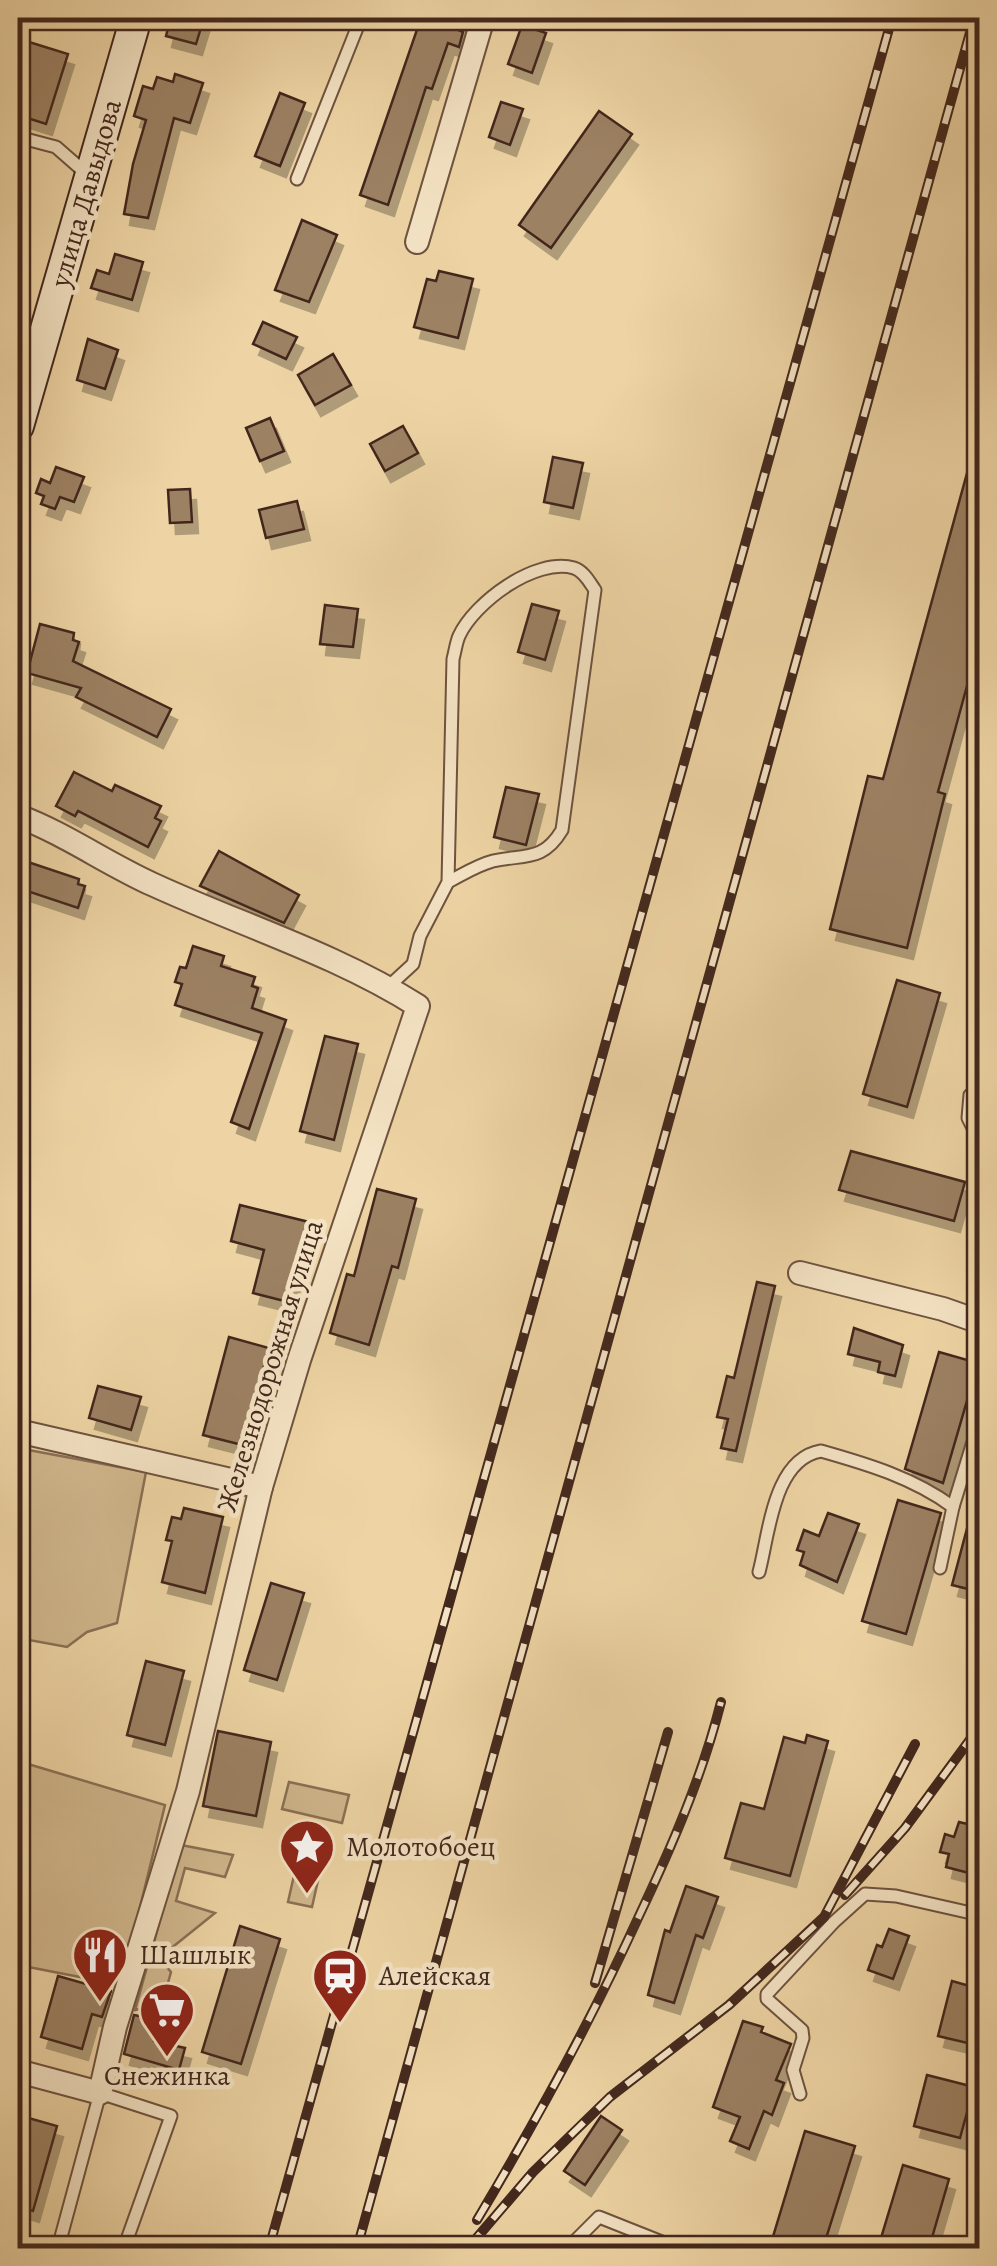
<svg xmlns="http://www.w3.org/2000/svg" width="997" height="2266" font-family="Alegreya,serif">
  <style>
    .green { fill: #d1b78d; stroke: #8a7055; stroke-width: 2.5 }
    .building { fill: #9c8163; stroke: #43281d; stroke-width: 2.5; filter: url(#shadow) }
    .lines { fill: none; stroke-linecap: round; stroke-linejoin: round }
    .service-casing { stroke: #6e533f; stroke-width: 15 }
    .minor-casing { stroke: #6e533f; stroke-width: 26 }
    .secondary-casing { stroke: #43281d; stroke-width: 34 }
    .service { stroke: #f4e3c4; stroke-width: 11 }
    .minor { stroke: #f4e3c4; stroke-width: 22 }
    .secondary { stroke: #f4e3c4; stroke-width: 30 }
    .rail-casing { stroke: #43281d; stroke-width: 10 }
    .rail { stroke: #f4e3c4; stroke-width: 6; stroke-dasharray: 19; stroke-linecap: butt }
    .labels { text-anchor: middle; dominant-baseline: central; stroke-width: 9; stroke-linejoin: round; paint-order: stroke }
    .street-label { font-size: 28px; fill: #43281d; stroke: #f4e3c4 }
    .poi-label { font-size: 28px; fill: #43281d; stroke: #f4e3c4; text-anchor: start }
  </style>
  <defs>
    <filter id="shadow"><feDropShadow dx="6" dy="11" stdDeviation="0" flood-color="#0004"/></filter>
  </defs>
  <rect width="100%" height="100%" fill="#eed4a4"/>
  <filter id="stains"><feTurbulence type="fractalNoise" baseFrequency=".002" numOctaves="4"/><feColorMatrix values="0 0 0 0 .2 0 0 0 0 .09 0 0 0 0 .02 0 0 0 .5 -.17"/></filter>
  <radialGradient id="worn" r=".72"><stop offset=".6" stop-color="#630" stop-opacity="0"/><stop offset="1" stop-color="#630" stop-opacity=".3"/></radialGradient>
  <!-- green -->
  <g class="green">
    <polygon points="18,1448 146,1472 117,1623 87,1632 67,1647 18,1638"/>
    <polygon points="18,1761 165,1805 121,1985 18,1965"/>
    <polygon points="289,1782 349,1795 342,1823 282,1809"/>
    <polygon points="181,1845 233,1855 225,1877 185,1868 176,1901 215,1913 159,1958 171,1972 162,2004 135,2010"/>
    <polygon points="297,1862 321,1867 312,1907 288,1902"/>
  </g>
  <!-- building -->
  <g class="building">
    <polygon points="177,18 204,18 196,44 166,36 170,20 176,22"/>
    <polygon points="421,18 460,18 456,29 463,32 459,47 448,43 432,89 426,87 388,205 360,195"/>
    <polygon points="522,25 546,33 532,73 508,64"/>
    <polygon points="29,42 68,54 46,124 18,115 18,80"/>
    <polygon points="175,74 203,83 190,123 174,118 148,218 124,214 133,164 146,120 134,116 143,86 153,89 157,77 173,82"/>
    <polygon points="280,93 305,103 280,166 255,156"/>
    <polygon points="501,102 523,109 510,145 489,137"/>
    <polygon points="599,111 632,134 551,248 519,225"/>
    <polygon points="302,220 337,235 309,302 275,290"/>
    <polygon points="115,254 143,262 132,300 91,288 97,270 109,274"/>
    <polygon points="439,271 473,279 458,338 414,327 427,279 436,281"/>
    <polygon points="263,322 297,337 286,359 253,344"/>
    <polygon points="88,339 118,350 105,389 77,380"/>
    <polygon points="333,354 351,385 315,405 298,375"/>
    <polygon points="270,418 284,451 260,461 246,428"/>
    <polygon points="403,426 418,453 385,471 370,444"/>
    <polygon points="975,444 980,444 980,689 967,686 938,792 945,794 907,948 830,929 868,776 883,779"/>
    <polygon points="553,457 583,463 573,508 544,502"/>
    <polygon points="56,467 84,477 74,502 60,497 55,509 41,504 44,496 36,493 41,479 50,483"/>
    <polygon points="190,489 192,522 170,523 168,490"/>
    <polygon points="297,501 304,529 266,538 259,510"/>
    <polygon points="532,604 559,611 545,660 518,652"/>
    <polygon points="325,605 358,609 353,647 320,644"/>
    <polygon points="40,624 74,633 73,640 79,642 73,661 171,709 157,737 76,697 81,688 27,673"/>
    <polygon points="74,772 112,791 115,785 161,806 155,818 161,821 148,847 78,811 75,816 56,806"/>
    <polygon points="506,787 539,794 526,845 494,837"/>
    <polygon points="219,851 299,895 284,923 200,886"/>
    <polygon points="25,861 79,879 78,884 85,886 78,908 18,888"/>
    <polygon points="193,946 224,956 221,966 255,977 252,986 258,988 252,1008 286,1020 249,1129 231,1122 262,1033 175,1005 182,984 175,982 180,967 186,968"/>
    <polygon points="897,980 940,993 907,1107 863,1094"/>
    <polygon points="325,1036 358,1044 334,1140 300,1131"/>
    <polygon points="851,1151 965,1182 954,1221 839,1190"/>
    <polygon points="377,1189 416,1199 398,1268 392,1266 369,1345 330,1333 347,1274 354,1276"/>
    <polygon points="240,1205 309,1222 288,1302 253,1293 264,1250 231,1241"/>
    <polygon points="757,1282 775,1286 736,1451 721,1448 728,1419 717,1417 727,1376 734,1378"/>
    <polygon points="854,1328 903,1345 895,1376 878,1372 880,1362 848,1354"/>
    <polygon points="229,1337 269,1348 242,1445 203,1435"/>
    <polygon points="939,1352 978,1363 943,1483 905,1469"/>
    <polygon points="98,1386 141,1397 131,1430 89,1418"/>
    <polygon points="898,1500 941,1513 906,1634 862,1621"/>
    <polygon points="974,1502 980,1502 980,1548 968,1589 952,1585"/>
    <polygon points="184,1508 223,1517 205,1593 162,1582 172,1541 166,1540 172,1517 181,1519"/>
    <polygon points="828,1513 859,1524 837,1582 800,1565 804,1552 797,1550 804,1530 819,1536"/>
    <polygon points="271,1583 304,1593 277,1680 244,1670"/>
    <polygon points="146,1661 184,1671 165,1745 127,1735"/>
    <polygon points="218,1731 271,1742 256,1816 203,1806"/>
    <polygon points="807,1735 828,1741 790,1876 725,1858 741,1803 764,1809 784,1737 805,1743"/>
    <polygon points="959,1822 980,1827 980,1876 946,1867 949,1854 940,1852 945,1834 954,1837"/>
    <polygon points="686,1886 718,1897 703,1938 696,1935 674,2003 648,1995 665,1930 670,1932"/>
    <polygon points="240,1926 280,1939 241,2064 202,2052"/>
    <polygon points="889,1929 909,1936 893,1979 868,1970 877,1945 882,1947"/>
    <polygon points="58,1976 111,1991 102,2017 92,2014 82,2049 41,2037"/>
    <polygon points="952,1981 980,1989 980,2046 938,2036"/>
    <polygon points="134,2015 159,2020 154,2041 185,2048 179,2070 124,2054"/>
    <polygon points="743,2021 763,2027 761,2032 791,2044 776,2080 784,2083 772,2115 764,2111 749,2149 730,2141 740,2117 713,2107"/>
    <polygon points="927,2075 974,2087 960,2138 914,2126"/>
    <polygon points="18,2115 57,2126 33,2211 18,2206"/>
    <polygon points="601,2116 622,2130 585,2185 564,2171"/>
    <polygon points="805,2131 855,2146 823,2248 801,2248 772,2240"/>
    <polygon points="903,2165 949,2179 929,2248 878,2248"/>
  </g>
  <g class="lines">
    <!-- service casing -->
    <g class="service-casing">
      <g id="service">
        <polyline points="18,137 56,147 88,175"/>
        <polyline points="297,179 361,18"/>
        <path d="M 388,987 L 413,964 L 420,936 L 448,882 L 453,659 C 455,652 456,643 459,636 C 474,603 535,557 574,568 C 584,571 590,583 595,590 L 562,830 C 543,862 524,854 493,861 C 477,865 462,875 448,882"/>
        <polyline points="970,1095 968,1118 980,1142"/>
        <polyline points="940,1568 953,1507 980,1419"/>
        <path d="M 759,1572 C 769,1535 773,1459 821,1451 C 867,1464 914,1478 953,1507"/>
        <polyline points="800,2094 793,2070 803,2038 802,2030 767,1999 767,1994 834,1922 865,1894 896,1896 980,1915"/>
        <polyline points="58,2248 100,2093 171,2116 124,2248"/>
        <polyline points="568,2248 599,2217 677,2248"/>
      </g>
    </g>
    <!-- minor casing -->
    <g class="minor-casing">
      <g id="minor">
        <polyline points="417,242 483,18"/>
        <path d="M 18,816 C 66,834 107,864 154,885 C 241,925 336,954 418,1006 L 299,1360 L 261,1487 L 188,1791 L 115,2027 L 100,2093 L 18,2071"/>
        <polyline points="800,1273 943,1309 980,1322"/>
        <polyline points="18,1431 261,1487"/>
      </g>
    </g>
    <!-- secondary casing -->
    <g class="secondary-casing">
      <polyline id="secondary" points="18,426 136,18"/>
    </g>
    <!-- service -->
    <use href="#service" class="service"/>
    <!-- minor -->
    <use href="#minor" class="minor"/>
    <!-- secondary -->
    <use href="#secondary" class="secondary"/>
    <!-- rail casing -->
    <g class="rail-casing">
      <g id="rail">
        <polyline points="845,1895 905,1828 980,1726"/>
        <polyline points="595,1983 668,1732"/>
        <path d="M 477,2220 C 536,2121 591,2021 639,1916 C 672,1846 702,1777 721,1702"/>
        <polyline points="269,2248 892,18"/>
        <polyline points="357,2248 974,18"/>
        <polyline points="468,2248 533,2172 610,2097 729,2005 824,1917 915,1744"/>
      </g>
    </g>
    <!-- rail -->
    <use href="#rail" class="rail"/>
  </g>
  <!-- icons -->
  <defs>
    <g id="sight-pin" transform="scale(2.875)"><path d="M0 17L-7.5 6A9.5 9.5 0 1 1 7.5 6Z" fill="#8f2418" stroke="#f4e3c4"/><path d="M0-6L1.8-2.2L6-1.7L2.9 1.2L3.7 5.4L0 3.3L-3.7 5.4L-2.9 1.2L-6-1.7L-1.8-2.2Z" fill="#fff"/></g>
    <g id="restaurant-pin" transform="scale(2.875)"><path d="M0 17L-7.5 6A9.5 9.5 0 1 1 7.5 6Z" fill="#8f2418" stroke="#f4e3c4"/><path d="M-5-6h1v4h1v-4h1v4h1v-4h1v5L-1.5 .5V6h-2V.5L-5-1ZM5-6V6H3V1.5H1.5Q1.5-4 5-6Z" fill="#fff"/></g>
    <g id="station-pin" transform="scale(2.875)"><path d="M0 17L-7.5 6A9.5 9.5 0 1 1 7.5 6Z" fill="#8f2418" stroke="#f4e3c4"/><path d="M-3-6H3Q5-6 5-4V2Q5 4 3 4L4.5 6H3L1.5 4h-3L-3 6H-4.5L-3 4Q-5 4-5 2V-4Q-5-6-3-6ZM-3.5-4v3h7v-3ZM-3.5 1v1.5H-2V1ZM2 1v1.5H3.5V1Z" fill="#fff"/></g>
    <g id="supermarket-pin" transform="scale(2.875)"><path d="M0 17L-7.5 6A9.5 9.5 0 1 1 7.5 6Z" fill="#8f2418" stroke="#f4e3c4"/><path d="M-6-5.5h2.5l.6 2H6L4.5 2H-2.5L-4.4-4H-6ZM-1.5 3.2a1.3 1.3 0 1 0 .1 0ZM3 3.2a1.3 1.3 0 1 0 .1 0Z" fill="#fff"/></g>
  </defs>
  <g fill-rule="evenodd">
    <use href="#sight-pin" x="307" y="1847"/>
    <use href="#restaurant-pin" x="100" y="1955"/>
    <use href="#station-pin" x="340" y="1976"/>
    <use href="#supermarket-pin" x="167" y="2010"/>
  </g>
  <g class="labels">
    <!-- street labels -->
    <g class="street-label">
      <text transform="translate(86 193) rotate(-74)">улица Давыдова</text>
      <text transform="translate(270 1366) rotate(-73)">Железнодорожная улица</text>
    </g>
    <!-- poi labels -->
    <g class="poi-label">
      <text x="346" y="1847">Молотобоец</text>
      <text x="139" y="1955">Шашлык</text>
      <text x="379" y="1976">Алейская</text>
      <text x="167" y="2076" text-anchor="middle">Снежинка</text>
    </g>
  </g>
  <!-- margin -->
  <rect width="997" height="2266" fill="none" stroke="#eed4a4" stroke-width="60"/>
  <rect x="20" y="20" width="957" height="2226" fill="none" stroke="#43281d" stroke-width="5"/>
  <rect x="30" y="30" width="937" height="2206" fill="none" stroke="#43281d" stroke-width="2.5"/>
  <rect width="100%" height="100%" filter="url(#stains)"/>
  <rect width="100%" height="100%" fill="url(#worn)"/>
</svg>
